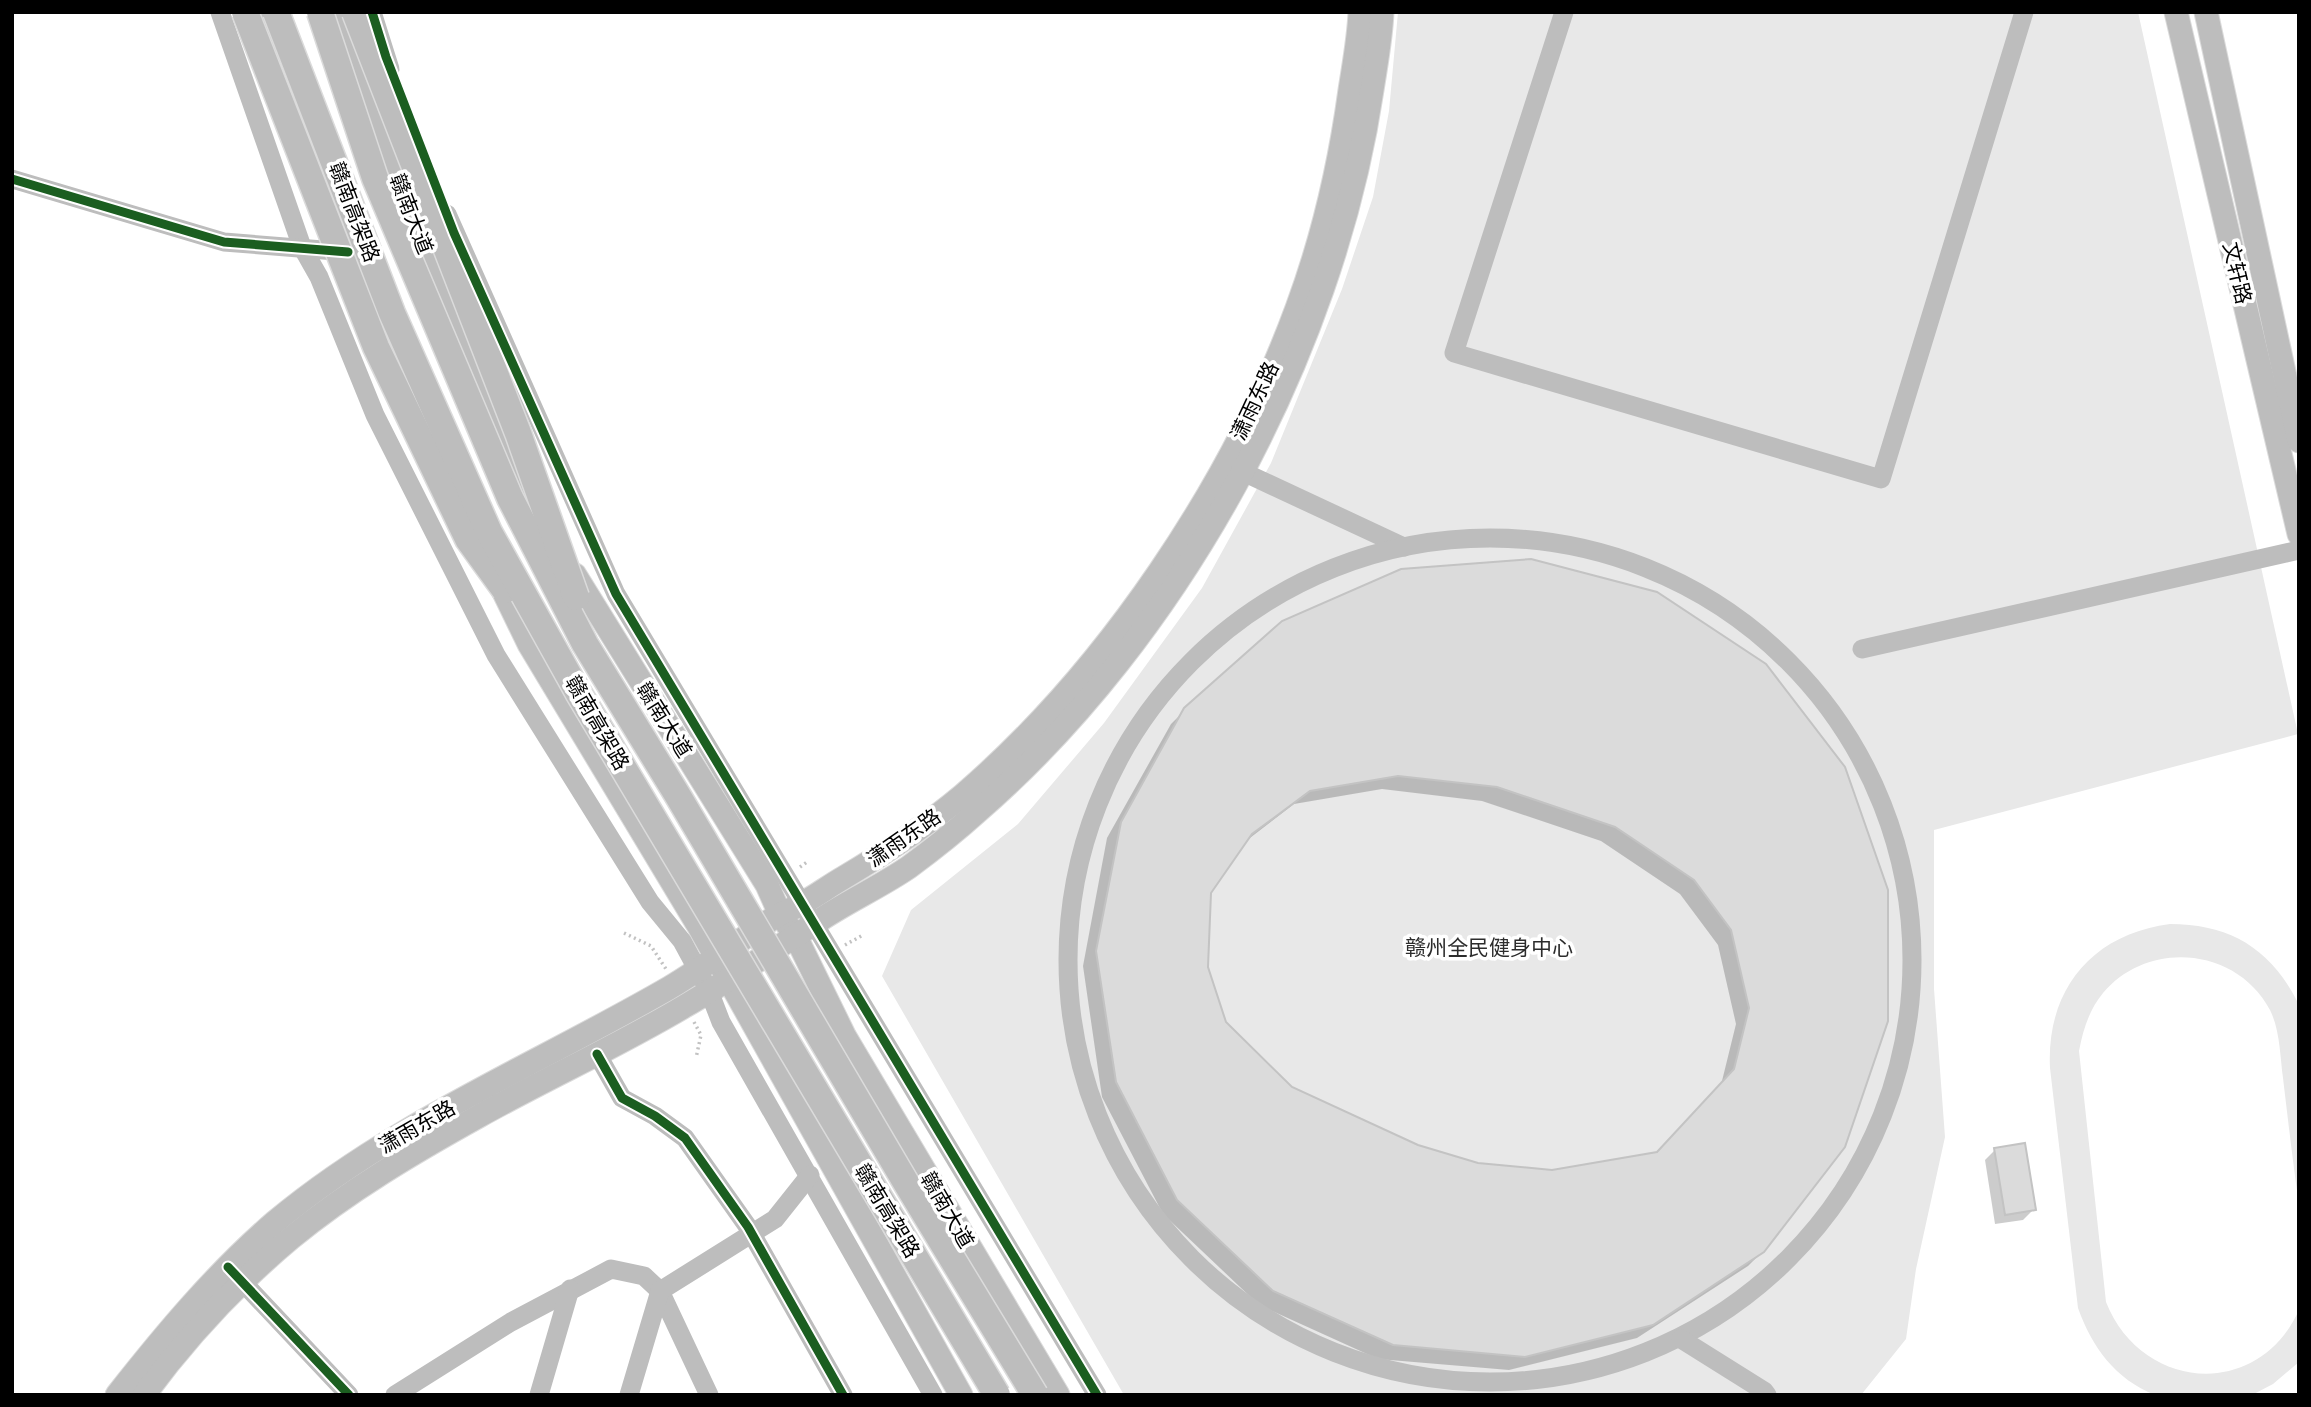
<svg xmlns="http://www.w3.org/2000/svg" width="2311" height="1407" font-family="Signika,'Noto Sans SC',sans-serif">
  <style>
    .green { fill: #e8e8e8 }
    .shadow { fill: #0003; fill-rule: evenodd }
    .building { fill: #dbdbdb; stroke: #c3c3c3; stroke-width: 2; fill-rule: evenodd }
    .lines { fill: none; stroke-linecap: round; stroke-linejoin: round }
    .major-casing { stroke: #dbdbdb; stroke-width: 25 }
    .path { stroke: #c2c2c2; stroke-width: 3.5; stroke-dasharray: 2 3.5; stroke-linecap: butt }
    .minor { stroke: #bdbdbd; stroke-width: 19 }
    .major { stroke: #bdbdbd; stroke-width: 23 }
    .highway-bridge-casing { stroke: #dbdbdb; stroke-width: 29; stroke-linecap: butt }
    .highway-bridge { stroke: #bdbdbd; stroke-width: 26 }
    .cycleway-casing { stroke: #fff; stroke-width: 13 }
    .cycleway { stroke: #1b5e20; stroke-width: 9 }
    .labels { text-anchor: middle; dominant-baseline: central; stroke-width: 7; stroke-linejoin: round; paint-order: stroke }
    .street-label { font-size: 21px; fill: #000; stroke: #fff }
    .park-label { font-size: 21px; fill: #2c2c2c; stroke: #fff }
  </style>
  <rect width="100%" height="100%" fill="#fff"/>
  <!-- green -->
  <g class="green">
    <polygon points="1398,12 2138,12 2298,734 1934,830 1934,989 1945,1137 1916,1269 1906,1339 1861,1395 1124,1395 882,976 911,910 1018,824 1104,723 1202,588 1271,463 1342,289 1373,197 1389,111"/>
    <path d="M 2170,924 C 2229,924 2270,948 2297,1001 L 2299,1205 C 2293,1163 2288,1120 2283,1078 C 2280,1056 2280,1030 2270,1010 C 2237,947 2148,939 2103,993 C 2089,1010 2083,1030 2079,1051 L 2106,1302 C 2141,1391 2258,1401 2299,1310 L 2299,1362 L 2273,1384 L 2252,1395 L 2155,1395 C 2115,1379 2092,1347 2078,1308 L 2050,1068 C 2046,990 2092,934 2170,924 Z"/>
  </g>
  <!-- shadow -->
  <g class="shadow">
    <path d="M 1765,665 L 1763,1251 L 1748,1266 L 1637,1338 L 1509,1370 L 1378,1359 L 1259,1305 L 1163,1214 L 1102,1097 L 1083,966 L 1107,838 L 1171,724 L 1186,709 ZM 1382,789 L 1482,801 L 1601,841 L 1680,894 L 1718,945 L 1736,1024 L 1721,1085 L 1657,1153 L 1552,1172 L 1477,1165 L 1418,1147 L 1291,1088 L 1225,1023 L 1206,967 L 1209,892 L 1246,841 L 1294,804 Z"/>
    <polygon points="1995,1150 2034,1209 2023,1220 1995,1224 1985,1160"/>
  </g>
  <!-- building -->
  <g class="building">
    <path d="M 1531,559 L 1657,592 L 1766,664 L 1845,767 L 1888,890 L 1888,1021 L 1845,1147 L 1764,1252 L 1653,1325 L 1525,1357 L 1393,1345 L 1273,1291 L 1177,1200 L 1116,1082 L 1096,951 L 1121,822 L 1184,708 L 1282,621 L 1401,569 ZM 1398,776 L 1497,787 L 1615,827 L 1694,880 L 1731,930 L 1749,1008 L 1734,1069 L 1657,1152 L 1552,1170 L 1478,1163 L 1418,1145 L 1292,1087 L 1226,1022 L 1208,967 L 1211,893 L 1252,834 L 1310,791 Z"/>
    <polygon points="2025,1143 2036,1210 2005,1215 1994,1148"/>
  </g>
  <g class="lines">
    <!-- major casing -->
    <g class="major-casing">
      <g id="major">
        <polyline points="260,12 273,52"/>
        <path d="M 338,12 C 389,174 457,329 523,484 L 533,502"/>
        <polyline points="2176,12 2299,534"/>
        <polyline points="2206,12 2299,441"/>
        <polyline points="575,575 767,885 780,914 796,937 845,1037 1058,1395"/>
        <polyline points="496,576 529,644 698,925 961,1395"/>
        <path d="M 117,1395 C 165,1334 216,1273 275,1222 C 392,1124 538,1064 669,988 C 706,966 740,940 775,917 C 784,912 793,909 801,904 C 816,896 829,886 843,878 C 885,853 925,827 963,795 C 1107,671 1232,485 1297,308 C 1323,238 1340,163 1350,90 C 1354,64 1359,38 1360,12"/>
        <path d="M 144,1395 C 186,1338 236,1284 291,1238 C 348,1191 414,1152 479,1116 C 547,1078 618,1046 685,1006 C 730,980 773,950 817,922 C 846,902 880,887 909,867 C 932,850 956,831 977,812 C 1179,637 1333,354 1372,90 C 1376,64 1381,38 1382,12"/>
      </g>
    </g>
    <!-- path -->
    <g class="path">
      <polyline points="800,867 807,862"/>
      <polyline points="624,933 651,946 666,969"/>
      <polyline points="845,945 863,935"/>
      <polyline points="694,1022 701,1035 696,1058"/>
    </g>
    <!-- minor -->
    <g class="minor">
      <polyline points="220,12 302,247 319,277 375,415 496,655 650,902 682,941 709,991 721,1022 933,1395"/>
      <polyline points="372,12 390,69"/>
      <polyline points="1564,12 1454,353 1881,479 2024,12"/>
      <polyline points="12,179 224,242 348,252"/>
      <polyline points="447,214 616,594 1097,1395"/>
      <polyline points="1241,471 1404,547"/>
      <circle cx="1490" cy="960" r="422"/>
      <polyline points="1862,649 2299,550"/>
      <polyline points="597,1054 622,1098 655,1116 685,1138 748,1227 843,1395"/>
      <polyline points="234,1273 349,1395"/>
      <polyline points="1681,1339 1764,1391 1767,1395"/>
      <polyline points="395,1395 511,1322 611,1269 644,1276 660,1291 709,1395"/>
      <polyline points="539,1395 570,1289"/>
      <polyline points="629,1395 660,1291 775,1219 810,1175"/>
    </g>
    <!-- major -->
    <use href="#major" class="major"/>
    <!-- highway-bridge casing -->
    <g class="highway-bridge-casing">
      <g id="highway-bridge">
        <polyline points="245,12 376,347 468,539 505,590"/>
        <polyline points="276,12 392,313 489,532 578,692 997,1395"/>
        <polyline points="320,12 375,178 510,498 585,644 678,796 905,1181 1035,1395"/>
        <polyline points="355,12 518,433 576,597"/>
      </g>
    </g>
    <!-- highway-bridge -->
    <use href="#highway-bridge" class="highway-bridge"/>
    <!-- cycleway casing -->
    <g class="cycleway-casing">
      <g id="cycleway">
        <polyline points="372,12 386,57 454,233 616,594 1097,1395"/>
        <polyline points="12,179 224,242 348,252"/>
        <polyline points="597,1054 622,1098 655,1116 685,1138 748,1227 843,1395"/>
        <polyline points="228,1267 349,1395"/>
      </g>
    </g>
    <!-- cycleway -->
    <use href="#cycleway" class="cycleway"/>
  </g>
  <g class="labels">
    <!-- street labels -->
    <g class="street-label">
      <text transform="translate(354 212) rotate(69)">赣南高架路</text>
      <text transform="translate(411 214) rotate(69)">赣南大道</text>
      <text transform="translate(2237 273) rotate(77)">文轩路</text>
      <text transform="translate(1255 401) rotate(-65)">潇雨东路</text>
      <text transform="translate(664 720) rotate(58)">赣南大道</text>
      <text transform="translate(597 723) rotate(60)">赣南高架路</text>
      <text transform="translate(904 838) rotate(-35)">潇雨东路</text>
      <text transform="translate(417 1127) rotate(-30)">潇雨东路</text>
      <text transform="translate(947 1210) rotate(60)">赣南大道</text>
      <text transform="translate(887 1211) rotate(59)">赣南高架路</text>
    </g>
    <!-- park labels -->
    <g class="park-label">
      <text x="1489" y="948">赣州全民健身中心</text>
    </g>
  </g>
  <!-- border -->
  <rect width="2311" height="1407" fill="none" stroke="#000000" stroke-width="28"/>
</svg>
